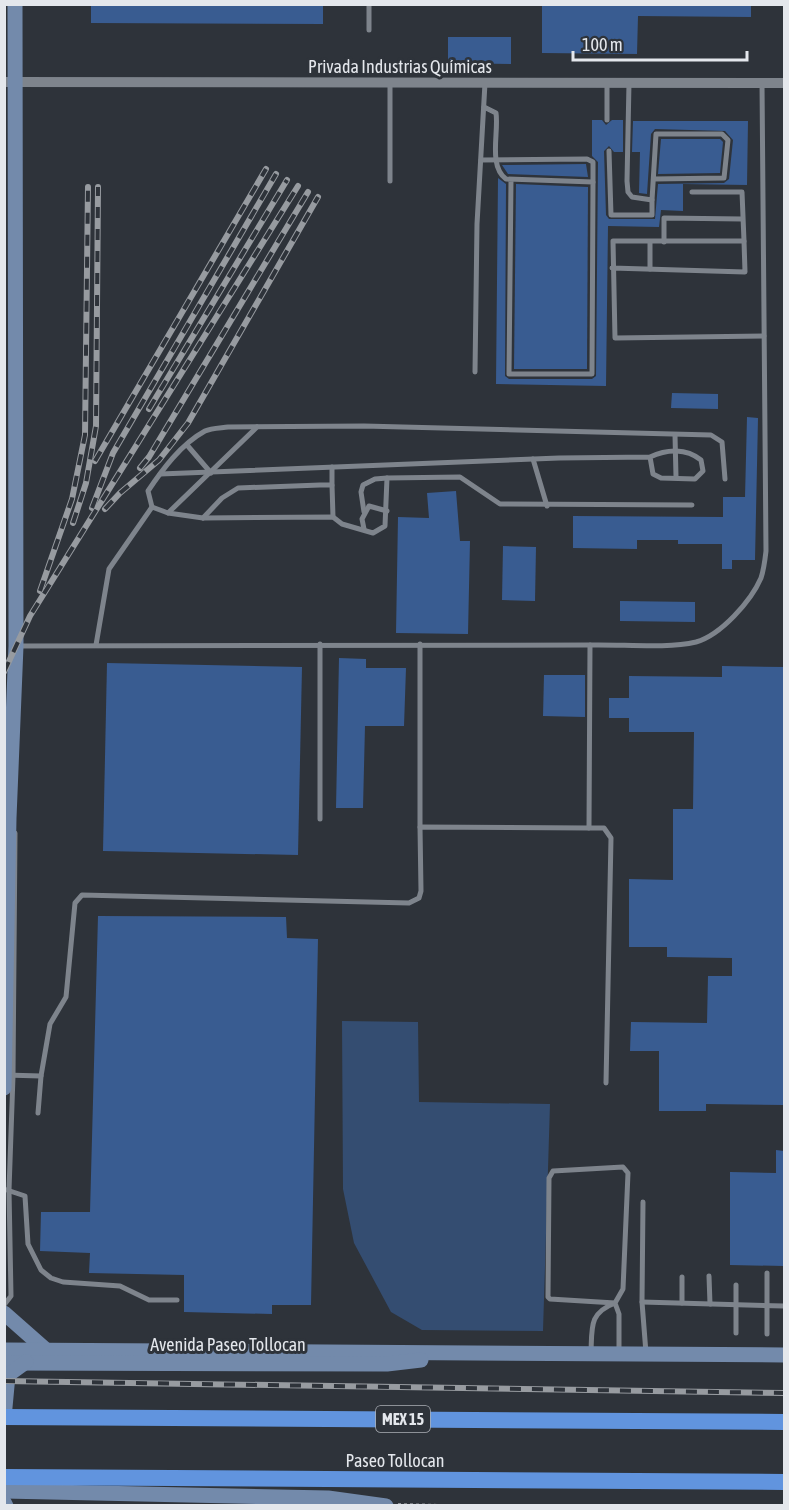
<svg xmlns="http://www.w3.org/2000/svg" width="789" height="1510" font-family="'Asap Condensed',sans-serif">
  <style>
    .green { fill: #344d71 }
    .building { fill: #395c91 }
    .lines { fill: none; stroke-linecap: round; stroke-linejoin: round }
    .path { stroke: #91959b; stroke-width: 2; stroke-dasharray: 3 3; stroke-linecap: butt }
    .service { stroke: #7e848c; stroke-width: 5 }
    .minor { stroke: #7e848c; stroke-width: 10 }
    .secondary { stroke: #738aab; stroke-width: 15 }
    .trunk { stroke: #6194de; stroke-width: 16 }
    .rail-casing { stroke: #979ba0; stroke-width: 6 }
    .rail { stroke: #2e333a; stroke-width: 4; stroke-dasharray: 11; stroke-linecap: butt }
    .labels { text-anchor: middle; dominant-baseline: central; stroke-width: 6; stroke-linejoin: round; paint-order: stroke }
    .shield { fill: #2e333a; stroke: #adb1b7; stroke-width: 1.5 }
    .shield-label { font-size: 16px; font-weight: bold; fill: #e4e7ec }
    .street-label { font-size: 18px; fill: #e4e7ec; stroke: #2e333a }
  </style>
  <rect width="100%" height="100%" fill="#2e333a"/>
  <!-- green -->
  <polygon class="green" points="342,1021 418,1022 419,1102 550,1104 543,1331 422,1330 391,1312 354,1243 343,1189"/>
  <!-- building -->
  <g class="building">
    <polygon points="91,4 323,4 323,24 91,23"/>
    <polygon points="542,4 751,4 751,17 638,16 637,54 542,53"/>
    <polygon points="448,37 511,37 511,64 448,63"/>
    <polygon points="592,120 602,120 606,125 612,120 623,120 623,152 614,152 609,146 604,151 606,215 609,219 655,219 658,184 724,183 729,179 733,140 725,131 655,129 651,134 647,194 639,193 640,152 632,152 633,121 748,121 747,185 683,184 683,211 661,210 659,227 608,226 606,386 496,384 498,178 506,184 505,376 509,379 592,379 596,376 598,162 592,156"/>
    <polygon points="661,139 720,139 723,142 720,173 658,174"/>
    <polygon points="586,164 588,177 508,174 502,165"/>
    <polygon points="516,184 588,187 587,369 514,369"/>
    <polygon points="672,393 718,394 718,409 671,408"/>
    <polygon points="747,417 758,418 755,560 732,560 732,569 722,569 722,544 678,544 678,540 637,540 637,549 573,548 573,516 723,517 723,497 745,497"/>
    <polygon points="456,491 460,541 470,541 468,634 396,633 398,517 429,518 427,493"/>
    <polygon points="503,546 536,547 535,601 502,600"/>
    <polygon points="620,601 695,602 695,622 620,621"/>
    <polygon points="339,658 366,659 366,668 406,668 404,726 365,726 363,808 336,808"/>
    <polygon points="107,663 302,667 298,855 103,851"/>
    <polygon points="722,666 784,667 784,1105 706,1104 706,1111 659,1111 659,1051 630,1051 631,1022 707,1023 708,976 732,976 732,958 667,957 667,947 629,947 629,879 673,880 673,809 693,809 694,732 629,732 629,718 609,718 609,698 629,698 629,676 722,677"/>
    <polygon points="544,675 585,675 585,717 543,716"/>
    <polygon points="98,916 286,917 287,938 318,939 311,1305 272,1305 272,1314 184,1312 184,1275 89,1273 90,1253 40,1251 41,1212 90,1212"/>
    <polygon points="776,1150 784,1151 784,1266 730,1265 730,1172 776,1173"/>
  </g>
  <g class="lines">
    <!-- path -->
    <g class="path">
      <polyline points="398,1504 487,1506"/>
      <polyline points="784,1506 784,1503"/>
    </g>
    <!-- service -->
    <g class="service">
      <polyline points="369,30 369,4"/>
      <polyline points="607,83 607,120"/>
      <polyline points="629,83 627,181 628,192 632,197 652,200 656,134 722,134 728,140 724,178 654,179"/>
      <path d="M 484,107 L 496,113 C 499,132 488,166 506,179 L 593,182 L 592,374 L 509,374 L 511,180"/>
      <polyline points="609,151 611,215 652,215 652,200"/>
      <polyline points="481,160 587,159 593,162 593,182"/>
      <polyline points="390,181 390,83"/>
      <polyline points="692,192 742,192 744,241"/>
      <polyline points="650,242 650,269"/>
      <polyline points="664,242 664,218 742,219"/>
      <polyline points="612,268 745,272 744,241 613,241 615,338 764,336"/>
      <polyline points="475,372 477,224 485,83"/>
      <polyline points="675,435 676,477"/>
      <polyline points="187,445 211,473"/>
      <polyline points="533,459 547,506"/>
      <path d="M 160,474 L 559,458 L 650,457 C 667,449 686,448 701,460 L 703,471 L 695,479 L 661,478 L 653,474 L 650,457"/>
      <polyline points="332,485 332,467"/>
      <polyline points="152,507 168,513 257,427"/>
      <polyline points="364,512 361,492 363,485 375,479 387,478"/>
      <polyline points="168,513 203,518 333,517 342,524 373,533 385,526 387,478 460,477 500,504 692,505"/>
      <polyline points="203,518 222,498 238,488 320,485 332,485 333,517"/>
      <polyline points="364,529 362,519 369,506 387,511"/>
      <polyline points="420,644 420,827"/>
      <path d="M 96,645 L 109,569 L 152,507 L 148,491 C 162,470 181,444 205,431 C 211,428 221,428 228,427 L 364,426 L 711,435 L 722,442 L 725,479"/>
      <polyline points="17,646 590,645"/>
      <polyline points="320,819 320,644"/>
      <polyline points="589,828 604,828 611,838 606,1083"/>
      <path d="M 5,1075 L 41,1076 L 50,1024 L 66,997 L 75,903 L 82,895 L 409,903 L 419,898 L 421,891 L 420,827 L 589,828 L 590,645 C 622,644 666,649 696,642 C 721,635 751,601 761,578 C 764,569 765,560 766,551 L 762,83"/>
      <polyline points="38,1113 41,1076"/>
      <polyline points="4,1189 25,1196 28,1244 41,1270 51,1278 63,1282 120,1286 149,1300 177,1300"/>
      <polyline points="643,1202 642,1302 646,1353"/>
      <polyline points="709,1276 710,1304"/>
      <polyline points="682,1277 682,1303"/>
      <polyline points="642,1302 784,1306"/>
      <polyline points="4,1305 11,1296 9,1190 13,1076 15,833"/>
      <polyline points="736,1333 736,1285"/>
      <polyline points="767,1334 767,1273"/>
      <path d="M 591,1353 C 592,1327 589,1313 615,1303 L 623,1289 L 628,1173 L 623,1167 L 553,1171 L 549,1178 L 548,1297 L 550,1299 L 615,1303 L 619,1314 L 619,1352"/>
    </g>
    <!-- minor -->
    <polyline class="minor" points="4,82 784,83"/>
    <!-- secondary -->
    <g class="secondary">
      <polyline points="4,1088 9,818 16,646 15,4"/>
      <polyline points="4,1313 46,1350"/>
      <polyline points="4,1350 784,1355"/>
      <polyline points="4,1363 387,1364 421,1360"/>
      <polyline points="4,1418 8,1375 26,1362"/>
      <polyline points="4,1491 328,1498 386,1506"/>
      <polyline points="4,1502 6,1506"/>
    </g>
    <!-- trunk -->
    <g class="trunk">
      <polyline points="4,1417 784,1422"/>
      <polyline points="4,1477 784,1482"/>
    </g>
    <!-- rail casing -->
    <g class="rail-casing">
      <g id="rail">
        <polyline points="149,409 287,180"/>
        <polyline points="95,461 266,169"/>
        <polyline points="140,468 149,457 308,192"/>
        <polyline points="92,508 113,453 276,174"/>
        <polyline points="105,509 120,493 159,460 188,423 318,197"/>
        <polyline points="73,523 86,483 96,426 98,187"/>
        <polyline points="40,591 72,499 85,435 88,187"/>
        <polyline points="4,672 30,616 298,186"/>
        <polyline points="4,1381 784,1393"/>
      </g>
    </g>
    <!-- rail -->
    <use href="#rail" class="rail"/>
  </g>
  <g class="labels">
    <!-- shield labels -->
    <rect class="shield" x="376" y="1406" width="54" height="26" rx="4.5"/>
    <g class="shield-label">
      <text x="403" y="1419">MEX 15</text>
    </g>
    <!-- street labels -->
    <g class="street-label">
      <text x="400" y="66">Privada Industrias Químicas</text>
      <text x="228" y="1344">Avenida Paseo Tollocan</text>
      <text x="395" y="1460">Paseo Tollocan</text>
    </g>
  </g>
  <!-- border -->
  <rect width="789" height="1510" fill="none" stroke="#e4e7ec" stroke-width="12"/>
  <!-- scale -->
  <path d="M573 51v9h174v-9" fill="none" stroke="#e4e7ec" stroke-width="3"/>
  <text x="582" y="51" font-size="18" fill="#e4e7ec" stroke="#2e333a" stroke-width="4.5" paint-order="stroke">100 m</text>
</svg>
